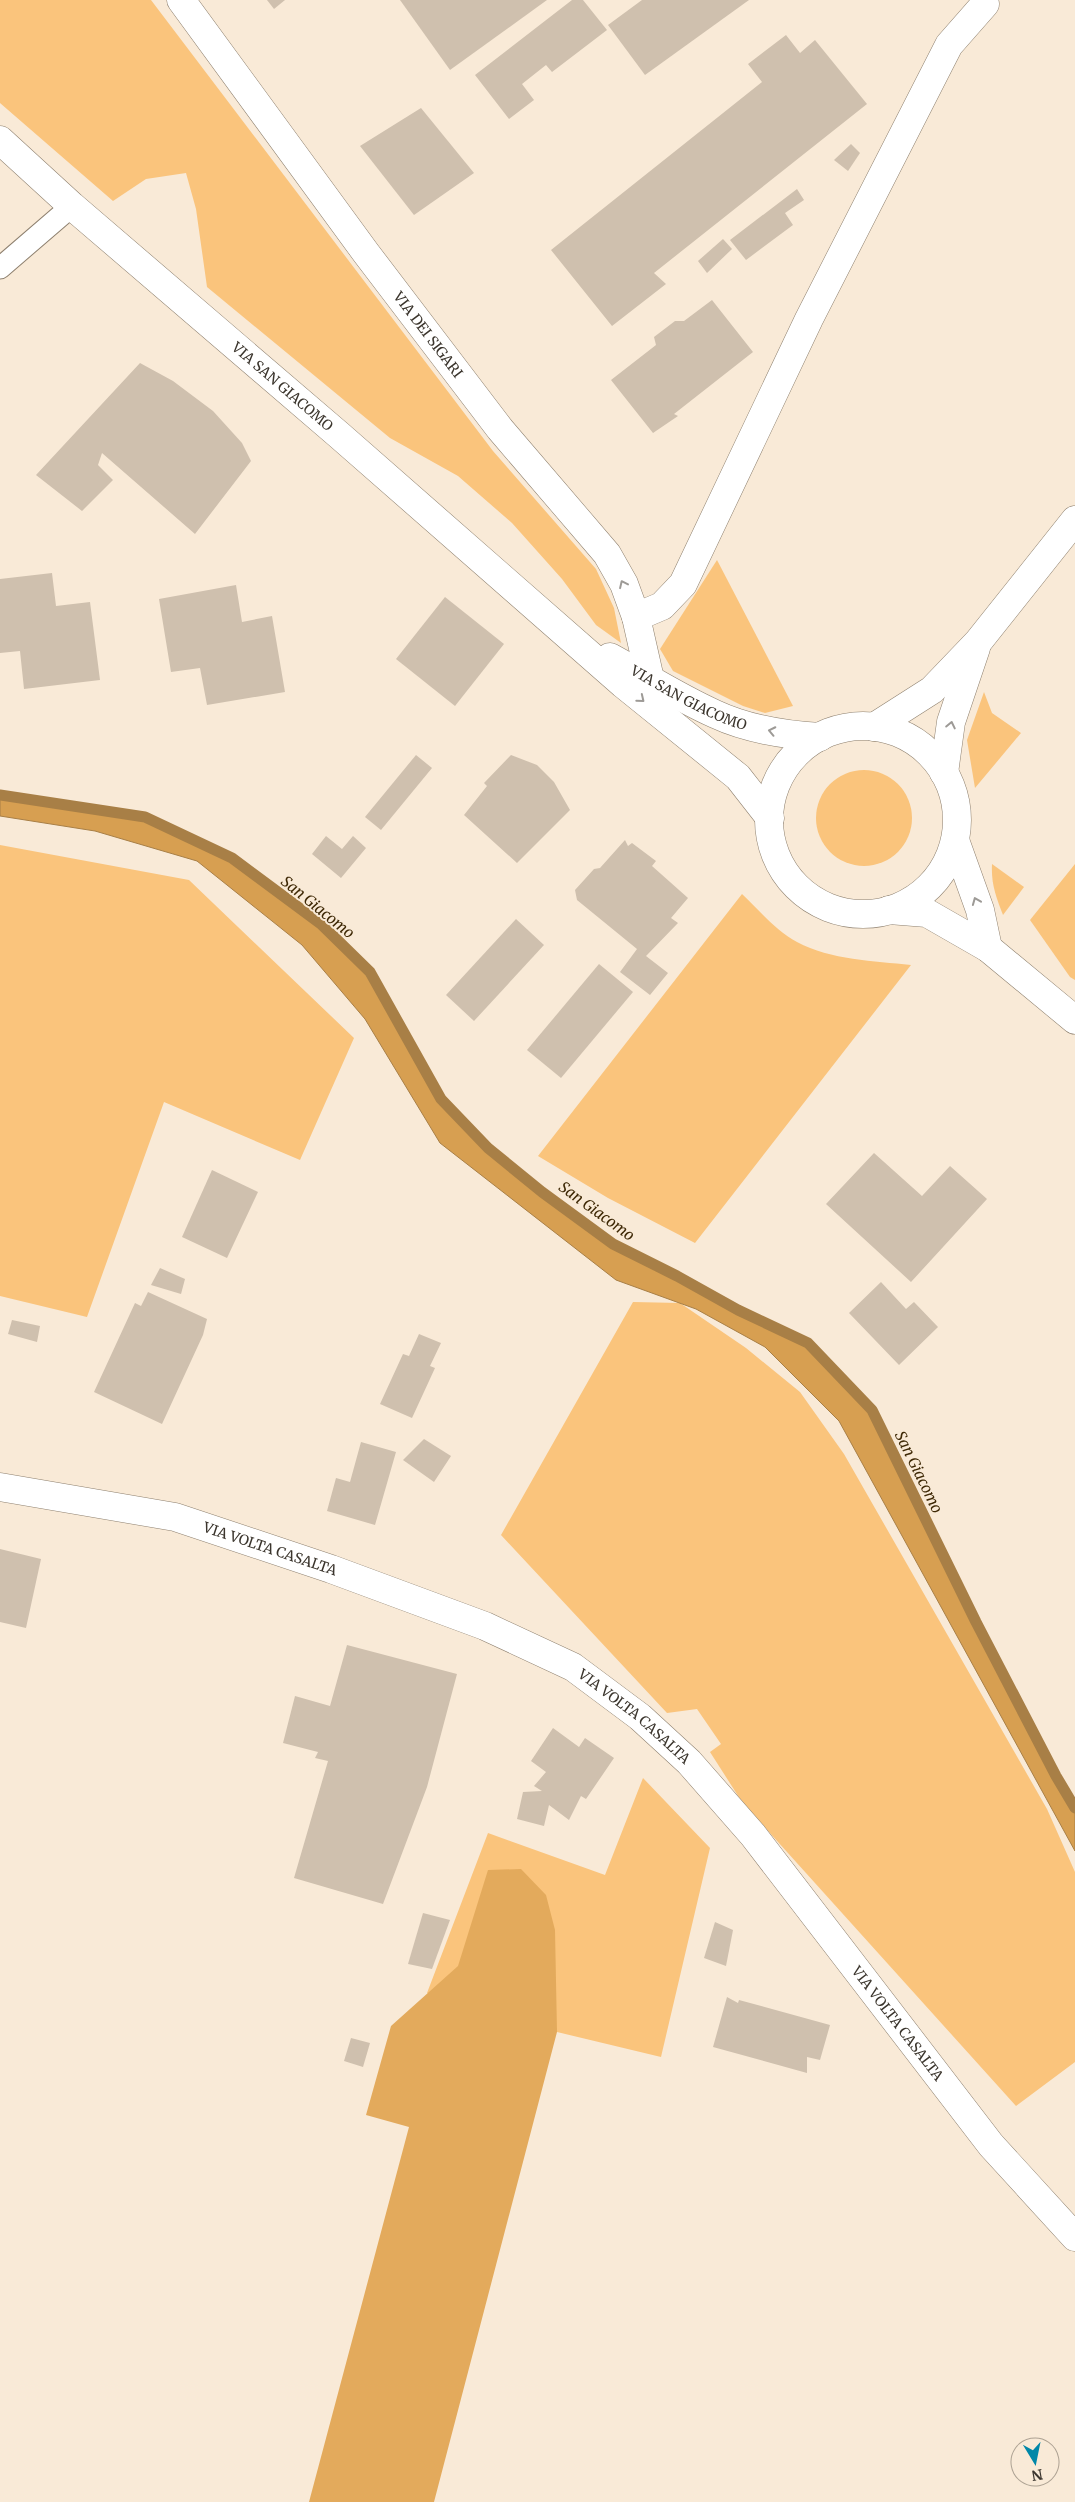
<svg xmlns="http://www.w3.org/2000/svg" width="1075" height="2502" font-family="Merriweather,serif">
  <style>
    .green { fill: #fac47c }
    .forest { fill: #e3aa5c }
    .water { fill: #d79f51; stroke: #a87f46 }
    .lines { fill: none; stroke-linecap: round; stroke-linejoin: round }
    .stream { stroke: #a87f46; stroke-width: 11 }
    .building { fill: #cfc0ae }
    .service-casing { stroke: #8e806f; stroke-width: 23 }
    .minor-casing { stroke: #8e806f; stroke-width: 29 }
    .tertiary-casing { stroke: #8e806f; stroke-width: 29 }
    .service { stroke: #fff; stroke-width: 21 }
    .minor { stroke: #fff; stroke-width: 28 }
    .tertiary { stroke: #fff; stroke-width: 28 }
    .oneway { stroke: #9d9a96 }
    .labels { text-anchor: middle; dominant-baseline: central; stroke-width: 4; stroke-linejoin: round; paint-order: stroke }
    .street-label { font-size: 14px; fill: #3b352d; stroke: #f9ead7 }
    .water-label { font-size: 15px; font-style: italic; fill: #3e2805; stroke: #f9ead7 }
  </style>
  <rect width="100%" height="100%" fill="#f9ead7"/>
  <!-- green -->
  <g class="green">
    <polygon points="0,0 151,0 493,451 596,569 614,608 621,643 596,625 562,579 512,523 458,476 390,438 207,287 196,209 186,173 146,179 113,201 0,103"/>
    <polygon points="717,560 793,706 765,713 743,706 673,671 660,649"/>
    <polygon points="984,692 992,713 1021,733 975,788 967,740"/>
    <circle cx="864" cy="818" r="48"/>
    <polygon points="0,845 189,880 354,1038 300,1160 164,1102 87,1317 0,1296"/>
    <path d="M 992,864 L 1024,887 L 1003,915 C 996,897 991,884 992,864 Z"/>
    <polygon points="1075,864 1075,980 1070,977 1030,920"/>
    <path d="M 742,894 C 759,910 776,931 797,942 C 831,960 874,961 911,965 L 695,1243 L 608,1198 L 538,1156 Z"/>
    <polygon points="633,1302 680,1303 746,1348 800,1392 844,1454 1047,1809 1075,1872 1075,2062 1016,2106 742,1802 710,1752 721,1744 697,1709 667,1713 501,1535"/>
    <polygon points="643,1778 710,1848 661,2057 557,2032 427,1993 488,1833 605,1875"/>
  </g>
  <!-- forest -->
  <polygon class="forest" points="521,1869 546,1895 555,1930 557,2032 434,2502 309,2502 409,2127 366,2115 391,2026 458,1966 488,1870"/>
  <!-- water -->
  <polygon class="water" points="0,795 145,817 232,858 321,924 370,972 441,1099 488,1148 542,1192 613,1244 677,1276 738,1310 808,1343 872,1410 976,1622 1056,1776 1075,1808 1075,1851 839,1421 765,1347 696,1309 616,1280 440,1143 365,1019 302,945 197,861 95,831 0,816"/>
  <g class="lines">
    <!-- stream -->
    <polyline class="stream" points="0,795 145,817 232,858 321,924 370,972 441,1099 488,1148 542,1192 613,1244 677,1276 738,1310 808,1343 872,1410 976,1622 1056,1776 1075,1808"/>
  </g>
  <!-- building -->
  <g class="building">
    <polygon points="267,0 285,0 274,9"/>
    <polygon points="400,0 547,0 450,70"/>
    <polygon points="572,0 583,0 607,30 552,72 546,65 522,84 534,100 509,119 475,75"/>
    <polygon points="642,0 749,0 645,75 608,25"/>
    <polygon points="786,35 800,53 815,40 867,104 654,273 666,284 612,326 551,250 762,82 748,64"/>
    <polygon points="421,108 474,173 414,215 360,146"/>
    <polygon points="851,144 860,153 848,171 834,160"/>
    <polygon points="797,189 804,200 785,213 793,225 746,260 730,240"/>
    <polygon points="723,239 732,249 707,273 698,261"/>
    <polygon points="712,300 753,352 674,414 678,416 653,433 611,380 656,345 654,337 675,321 684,321"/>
    <polygon points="140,363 173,381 213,411 242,443 251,461 195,534 102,453 98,465 113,480 82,511 36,475"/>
    <polygon points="52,573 56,606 90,602 100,680 24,689 20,651 0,653 0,579"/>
    <polygon points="236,585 242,622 272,616 285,692 207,705 200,668 171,672 159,599"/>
    <polygon points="445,597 504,644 455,706 396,659"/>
    <polygon points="416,755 432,768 381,830 365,817"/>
    <polygon points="511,755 537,765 554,782 570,810 517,863 464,815 487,786 484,783"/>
    <polygon points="326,836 342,849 353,836 366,848 341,878 312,854"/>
    <polygon points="625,840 628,846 632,843 656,861 652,866 688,898 671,918 678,923 646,956 668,973 650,995 620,972 637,949 577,900 575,890 594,869 600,868"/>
    <polygon points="516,919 544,945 474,1021 446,995"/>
    <polygon points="599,964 633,992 561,1078 527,1050"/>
    <polygon points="874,1153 922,1196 950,1166 987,1199 911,1282 826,1204"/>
    <polygon points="212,1170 258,1192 227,1258 182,1237"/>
    <polygon points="160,1268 185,1279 181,1294 151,1285"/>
    <polygon points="881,1282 906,1309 914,1302 938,1327 899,1365 849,1313"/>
    <polygon points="148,1292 207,1319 203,1335 162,1424 94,1392 135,1303 141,1306"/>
    <polygon points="12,1320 40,1326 37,1342 8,1334"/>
    <polygon points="419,1334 441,1343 430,1366 435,1368 412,1418 380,1404 403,1354 409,1356"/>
    <polygon points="424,1439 451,1456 434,1482 403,1460"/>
    <polygon points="361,1442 396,1452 375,1525 327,1511 336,1478 350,1482"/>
    <polygon points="0,1549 41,1559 26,1628 0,1622"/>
    <polygon points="347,1645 457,1674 427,1787 383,1904 294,1878 328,1761 315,1758 318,1752 283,1743 295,1696 330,1706"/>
    <polygon points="553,1728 579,1747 585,1738 614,1758 586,1799 581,1796 569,1820 549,1805 544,1826 517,1819 523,1792 542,1791 534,1786 546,1772 531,1761"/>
    <polygon points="423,1913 450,1920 432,1969 408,1964"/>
    <polygon points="715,1922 733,1930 726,1966 704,1958"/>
    <polygon points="727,1997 738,2003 739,2000 830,2025 820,2060 807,2057 807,2073 713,2047"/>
    <polygon points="351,2038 370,2043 363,2067 344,2061"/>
  </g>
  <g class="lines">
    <!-- service casing -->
    <g class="service-casing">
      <polyline id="service" points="0,268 72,206"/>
    </g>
    <!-- minor casing -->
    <g class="minor-casing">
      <g id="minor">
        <path id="s1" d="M 181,0 L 366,253 L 500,429 L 607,554 L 624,584 L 636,617 L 650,679"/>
        <polyline points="636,617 662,606 683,584 809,319 949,45 985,4"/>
        <polyline points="874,727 932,690 978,642 1075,520"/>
        <polyline points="944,773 951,722 976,648"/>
        <path id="s2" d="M 0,1487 L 175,1517 L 331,1569 L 485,1626 L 573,1667 L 640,1717 L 689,1762 L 753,1835 L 991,2145 L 1075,2237"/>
      </g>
    </g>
    <!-- tertiary casing -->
    <g class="tertiary-casing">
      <g id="tertiary">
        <path id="s3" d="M 0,140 L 72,206 L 339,435 L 623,684 L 738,777 L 770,818"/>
        <path id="s4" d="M 610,657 C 645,676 679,698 715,714 C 747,729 786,735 820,737"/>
        <circle cx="863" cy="820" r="94"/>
        <polyline points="956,843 980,910 988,948"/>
        <polyline points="889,910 927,913 988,948 1075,1020"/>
      </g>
    </g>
    <!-- service -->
    <use href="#service" class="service"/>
    <!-- minor -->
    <use href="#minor" class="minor"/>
    <!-- tertiary -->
    <use href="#tertiary" class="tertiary"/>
  </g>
  <!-- one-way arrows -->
  <defs><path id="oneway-chevron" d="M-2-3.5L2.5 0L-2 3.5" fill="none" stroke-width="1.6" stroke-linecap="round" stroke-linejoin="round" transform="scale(1.25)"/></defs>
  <g class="oneway">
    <use href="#oneway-chevron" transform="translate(623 584) rotate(-115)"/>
    <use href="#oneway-chevron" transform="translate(641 699) rotate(39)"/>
    <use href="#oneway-chevron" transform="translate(951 725) rotate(-78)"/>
    <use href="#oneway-chevron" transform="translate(772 731) rotate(-168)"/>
    <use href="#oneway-chevron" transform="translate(976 901) rotate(-112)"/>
  </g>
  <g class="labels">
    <!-- street labels -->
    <g class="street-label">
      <text stroke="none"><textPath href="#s1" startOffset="416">VIA DEI SIGARI</textPath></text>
      <text stroke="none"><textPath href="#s3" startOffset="375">VIA SAN GIACOMO</textPath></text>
      <text stroke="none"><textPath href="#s4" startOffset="89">VIA SAN GIACOMO</textPath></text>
      <text stroke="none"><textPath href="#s2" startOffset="278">VIA VOLTA CASALTA</textPath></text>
      <text stroke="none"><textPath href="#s2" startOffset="682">VIA VOLTA CASALTA</textPath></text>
      <text stroke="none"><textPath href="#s2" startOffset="1088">VIA VOLTA CASALTA</textPath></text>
    </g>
    <!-- water labels -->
    <g class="water-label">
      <text transform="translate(318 907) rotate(39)">San Giacomo</text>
      <text transform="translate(597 1211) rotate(36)">San Giacomo</text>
      <text transform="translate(919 1472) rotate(64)">San Giacomo</text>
    </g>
  </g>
  <!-- north arrow -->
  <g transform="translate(1035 2462) rotate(170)"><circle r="24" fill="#f9ead7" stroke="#ada293"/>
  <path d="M0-4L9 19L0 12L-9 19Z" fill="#0087a8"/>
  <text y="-8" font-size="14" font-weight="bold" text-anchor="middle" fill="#3b352d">N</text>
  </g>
</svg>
